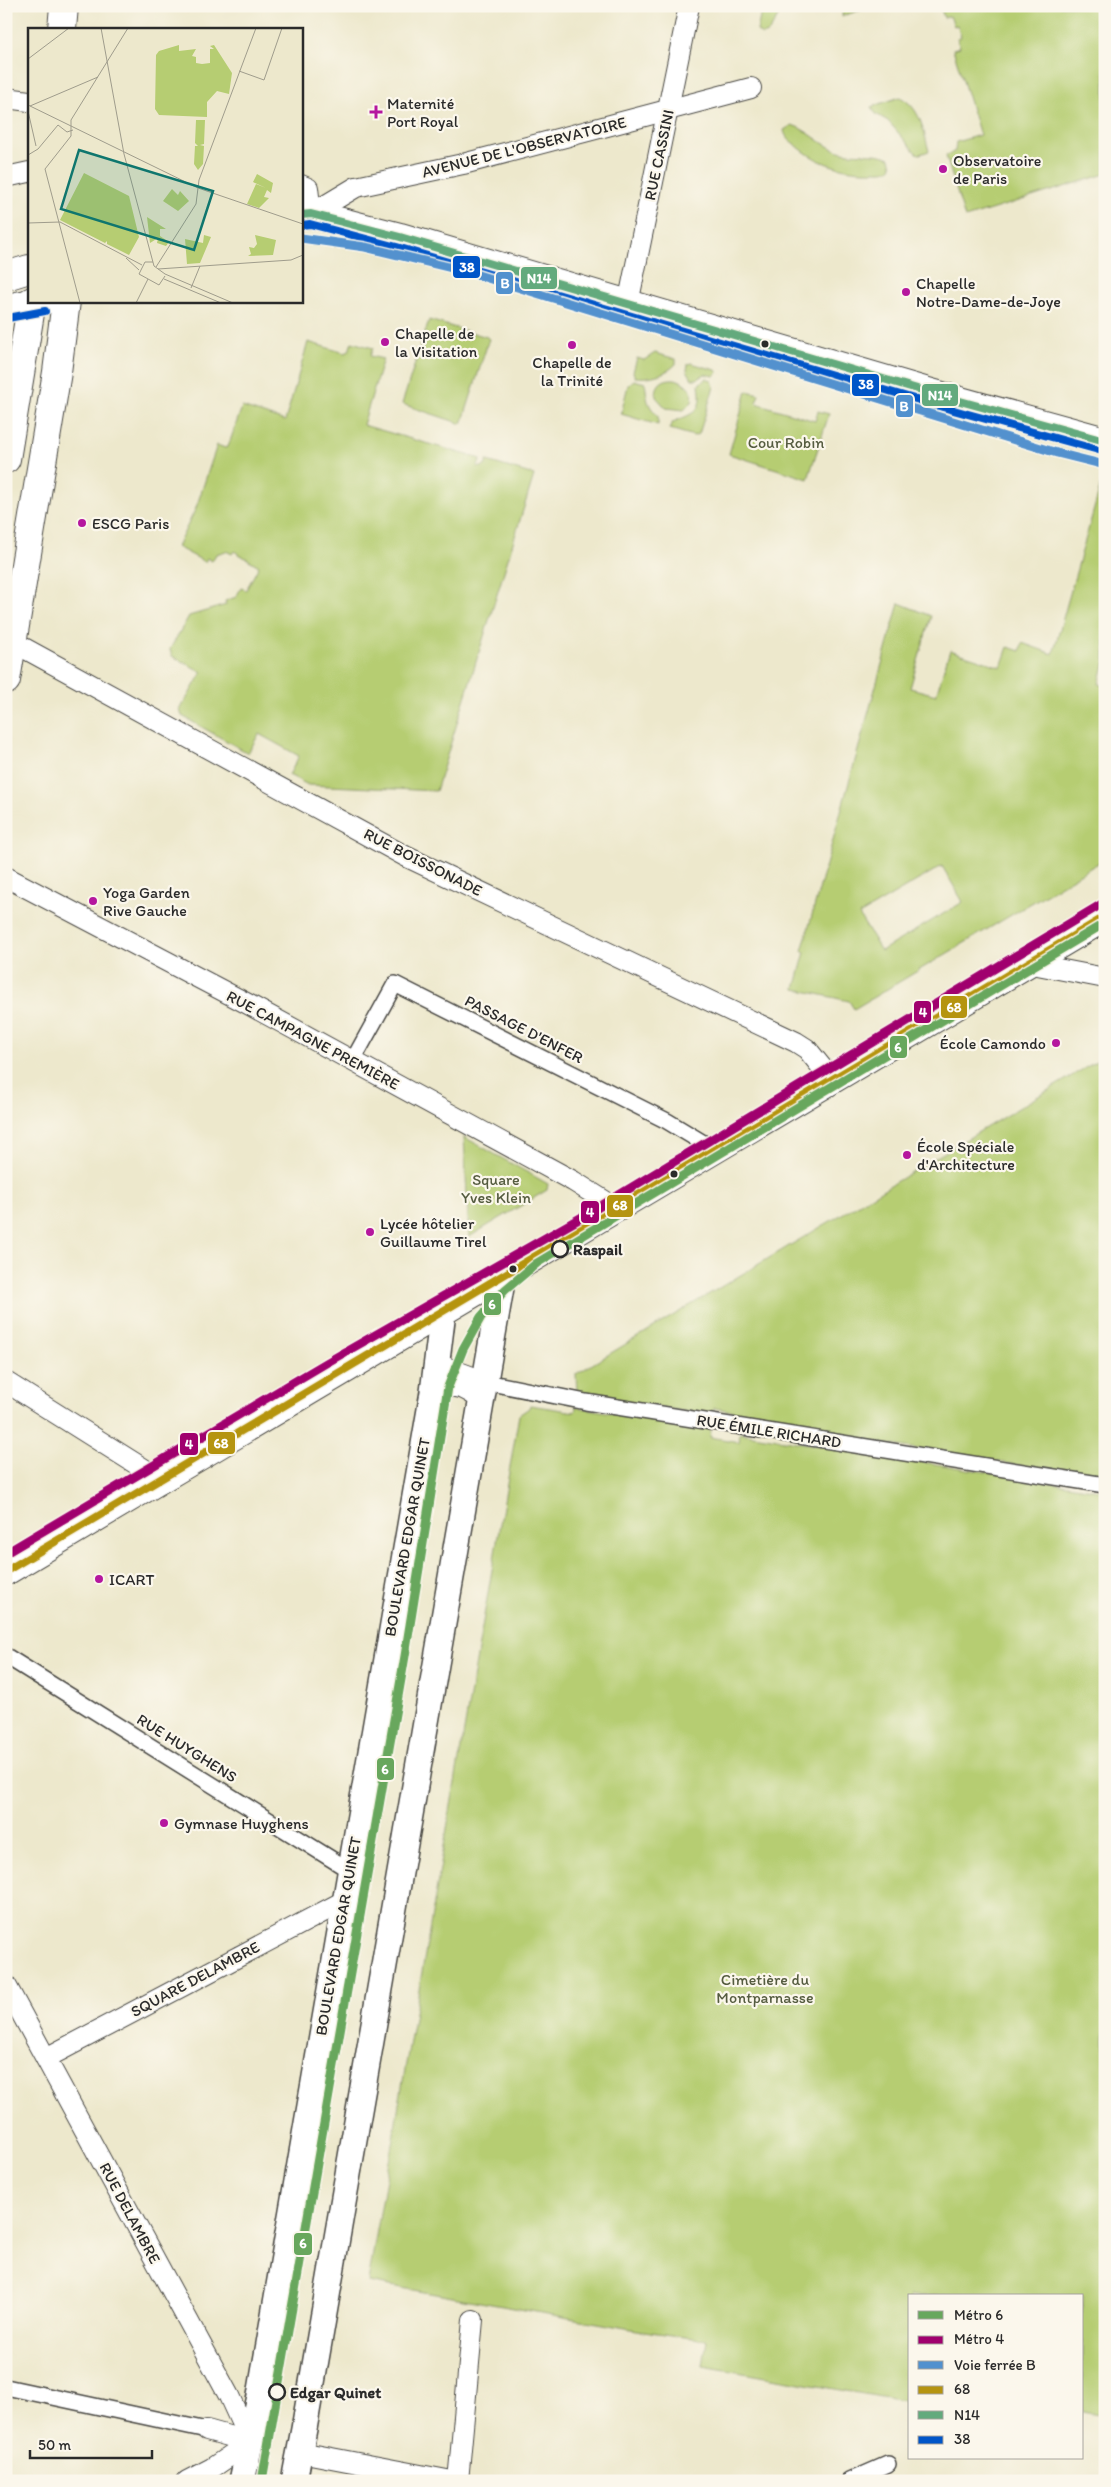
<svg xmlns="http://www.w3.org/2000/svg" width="1111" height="2487" font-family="Itim,sans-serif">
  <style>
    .green { fill: #b6cd72; stroke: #707c4e; fill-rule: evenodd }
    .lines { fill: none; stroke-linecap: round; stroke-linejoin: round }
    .pedestrian-casing { stroke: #484743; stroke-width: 18 }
    .minor-casing { stroke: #484743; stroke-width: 22 }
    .tertiary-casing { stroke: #484743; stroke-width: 28 }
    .secondary-casing { stroke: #484743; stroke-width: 30 }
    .primary-casing { stroke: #484743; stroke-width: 30 }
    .pedestrian { stroke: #fff; stroke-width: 15 }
    .minor { stroke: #fff; stroke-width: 20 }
    .tertiary { stroke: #fff; stroke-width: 25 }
    .secondary { stroke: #fff; stroke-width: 28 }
    .primary { stroke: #fff; stroke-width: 28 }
    .bus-1-casing { stroke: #fbf7ec; stroke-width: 11 }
    .bus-2-casing { stroke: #fbf7ec; stroke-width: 11 }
    .bus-3-casing { stroke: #fbf7ec; stroke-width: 11 }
    .bus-1 { stroke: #b59410; stroke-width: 8 }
    .bus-2 { stroke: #63aa7d; stroke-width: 8 }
    .bus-3 { stroke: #0055c8; stroke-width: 8 }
    .rail-1-casing { stroke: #fbf7ec; stroke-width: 12 }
    .rail-1 { stroke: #5291ce; stroke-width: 9 }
    .metro-1-casing { stroke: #fbf7ec; stroke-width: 12 }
    .metro-2-casing { stroke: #fbf7ec; stroke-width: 12 }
    .metro-1 { stroke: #68a75d; stroke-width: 9 }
    .metro-2 { stroke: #a0006e; stroke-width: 9 }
    .poi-dot { fill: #b5179e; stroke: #fbf7ec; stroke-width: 2 }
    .bus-dot { fill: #2b2b2b; stroke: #fbf7ec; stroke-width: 2 }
    .stop-dot { fill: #fbf7ec; stroke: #2b2b2b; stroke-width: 2.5 }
    .labels { text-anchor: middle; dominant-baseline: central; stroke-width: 4.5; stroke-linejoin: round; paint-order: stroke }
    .poi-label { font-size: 16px; fill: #2b2b2b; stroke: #fbf7ec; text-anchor: start }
    .street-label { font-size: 16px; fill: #2b2b2b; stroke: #fbf7ec }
    .park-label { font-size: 16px; fill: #555c40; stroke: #fbf7ec }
    .stop-label { font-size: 16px; font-weight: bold; fill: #2b2b2b; stroke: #fbf7ec; text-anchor: start }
    .inset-road { fill: none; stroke: #9f9c8c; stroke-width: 1 }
    .view { fill: #0f766e; fill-opacity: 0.15; stroke: #0f766e; stroke-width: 2.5 }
    .inset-edge { fill: none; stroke: #2b2b2b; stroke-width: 2.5 }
    .line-badge { stroke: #fbf7ec; stroke-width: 2 }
    .badge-label { font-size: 14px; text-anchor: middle; font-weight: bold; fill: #fff }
  </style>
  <rect width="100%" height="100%" fill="#fbf7ec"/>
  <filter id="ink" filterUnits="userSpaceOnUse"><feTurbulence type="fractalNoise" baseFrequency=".02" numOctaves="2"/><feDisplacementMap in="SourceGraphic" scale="10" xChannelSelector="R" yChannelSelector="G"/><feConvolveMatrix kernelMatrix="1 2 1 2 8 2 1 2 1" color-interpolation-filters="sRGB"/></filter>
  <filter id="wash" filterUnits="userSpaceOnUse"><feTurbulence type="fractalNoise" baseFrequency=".0096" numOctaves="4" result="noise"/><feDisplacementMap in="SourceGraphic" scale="20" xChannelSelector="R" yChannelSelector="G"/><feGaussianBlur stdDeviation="1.12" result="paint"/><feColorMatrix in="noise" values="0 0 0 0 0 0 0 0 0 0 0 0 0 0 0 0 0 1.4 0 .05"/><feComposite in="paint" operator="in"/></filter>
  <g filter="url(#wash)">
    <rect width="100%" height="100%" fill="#ede8cc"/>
    <!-- green -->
    <g class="green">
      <polygon points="765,6 784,6 769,32 762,35 757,31 760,17"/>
      <polygon points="843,6 874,6 842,16"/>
      <polygon points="940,6 1105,6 1105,174 965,218 946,156 955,151 956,142 980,135 953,49 960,47 957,38 961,37 957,25 954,26 950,16 944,18"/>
      <path d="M 900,97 C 921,108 923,130 929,151 L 920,154 L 916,153 L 888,121 L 876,114 L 871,107 Z"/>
      <path d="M 792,125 C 808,130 820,144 836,150 C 853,157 874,150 890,158 L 892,166 C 888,172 882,171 875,171 C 846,172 818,165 796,145 C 790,141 785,137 784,130 Z"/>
      <polygon points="429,320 487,337 489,339 462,424 402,404"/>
      <polygon points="308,342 345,353 349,351 352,342 373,348 370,356 383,359 363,425 481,459 477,468 485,466 487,461 534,475 436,791 308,785 289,775 299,756 259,734 248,753 182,716 180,710 202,672 172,656 170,649 189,616 226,605 225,601 236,597 241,588 246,590 259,566 234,551 232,554 226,551 216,554 212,561 207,558 205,562 177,547 196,508 217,445 225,448 228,447 242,407 285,421"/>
      <path d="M 655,353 L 676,359 L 676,364 C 667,374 648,379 635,377 L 633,372 L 637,358 L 644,360 Z"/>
      <polygon points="691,363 716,370 718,373 714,376 705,374 697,379 692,379 687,370 688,364"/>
      <path d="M 707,378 L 712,381 L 714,387 L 699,434 L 694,436 L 670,429 L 673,422 C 696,412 703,412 699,384 Z"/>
      <path d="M 675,379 C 686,382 695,391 692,402 L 684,410 L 666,408 L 656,397 C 655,384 663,378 675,379 Z"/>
      <path d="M 634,380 L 645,383 C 648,400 645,402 658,416 L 658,425 L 621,414 L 628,385 Z"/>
      <polygon points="747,391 759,394 756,403 815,421 818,411 829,414 808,479 729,454"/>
      <path d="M 1101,484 L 1105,485 L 1105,661 L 1099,684 L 1105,686 L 1105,859 L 854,1009 L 849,1001 L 795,989 L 805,952 L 802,951 L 899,603 L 931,616 L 910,688 L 936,695 L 950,650 L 1001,667 L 1008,647 L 1020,651 L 1022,643 L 1053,654 ZM 942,866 L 963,902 L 881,951 L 859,915 Z"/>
      <polygon points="1105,1056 1105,1479 742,1421 743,1413 714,1408 713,1416 577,1394 576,1374"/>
      <polygon points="464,1137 548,1184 547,1190 469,1237"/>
      <polygon points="530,1405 575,1412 576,1407 711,1429 710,1437 739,1442 740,1433 1105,1491 1105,2416 1082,2412 1082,2296 910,2296 910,2402 703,2366 707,2340 637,2330 368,2282 519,1415 529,1408"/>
    </g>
  </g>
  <g filter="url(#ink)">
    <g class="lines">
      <!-- pedestrian casing -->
      <g class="pedestrian-casing">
        <g id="pedestrian">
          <polyline points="352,1062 395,984 667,1121 715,1150"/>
          <polyline points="486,1382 586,1402 1105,1485"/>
          <polyline points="6,1656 349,1870"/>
          <polyline points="6,2387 207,2430"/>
          <polyline points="849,2481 888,2464"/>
        </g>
      </g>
      <!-- minor casing -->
      <g class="minor-casing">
        <g id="minor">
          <polyline points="6,98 29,101"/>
          <polyline points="6,177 29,172"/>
          <polyline points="301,185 308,188 311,214 356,187 463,164 751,88"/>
          <polyline points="628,304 689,6"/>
          <polyline points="13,642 405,856 796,1042 807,1049 832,1080"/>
          <polyline points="6,877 248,1004 573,1181 616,1208"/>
          <polyline points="1027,963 1105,978"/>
          <polyline points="437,1364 486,1382"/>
          <polyline points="6,1382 160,1479"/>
          <path d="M 433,1392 C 456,1383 462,1386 482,1400"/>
          <polyline points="6,1985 229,2396 250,2442"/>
          <polyline points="46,2058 344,1901"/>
          <polyline points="207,2430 250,2442"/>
          <polyline points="300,2452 452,2481"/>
          <polyline points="187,2481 212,2468 250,2442"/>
          <polyline points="458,2481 473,2320"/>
        </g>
      </g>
      <!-- tertiary casing -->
      <g class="tertiary-casing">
        <g id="tertiary">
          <polyline points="242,2481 260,2396 433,1392 443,1312"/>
          <polyline points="294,2481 304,2429 503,1276"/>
        </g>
      </g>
      <!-- secondary casing -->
      <g class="secondary-casing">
        <g id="secondary">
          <polyline points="62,29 64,6"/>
          <polyline points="6,1571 1105,917"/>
        </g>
      </g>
      <!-- primary casing -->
      <g class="primary-casing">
        <g id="primary">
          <polyline points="301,215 311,214 400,237 931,393 1105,441"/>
          <polyline points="6,276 29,269"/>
          <polyline points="6,308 43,301"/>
          <polyline points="6,459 32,301"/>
          <polyline points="6,680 57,372 66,301"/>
        </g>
      </g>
      <!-- pedestrian -->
      <use href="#pedestrian" class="pedestrian"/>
      <!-- minor -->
      <use href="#minor" class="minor"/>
      <!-- tertiary -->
      <use href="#tertiary" class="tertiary"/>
      <!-- secondary -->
      <use href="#secondary" class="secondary"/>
      <!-- primary -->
      <use href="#primary" class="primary"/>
      <!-- bus-1 casing -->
      <g class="bus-1-casing">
        <polyline id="bus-1" points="6,1571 1105,917"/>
      </g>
      <!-- bus-2 casing -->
      <g class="bus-2-casing">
        <polyline id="bus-2" points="301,215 311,214 400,237 931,393 1105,441"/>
      </g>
      <!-- bus-3 casing -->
      <g class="bus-3-casing">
        <g id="bus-3">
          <polyline points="302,225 310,224 397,247 928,403 1102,451"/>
          <polyline points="8,318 45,311"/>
        </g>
      </g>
      <!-- bus-1 -->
      <use href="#bus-1" class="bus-1"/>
      <!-- bus-2 -->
      <use href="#bus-2" class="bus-2"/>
      <!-- bus-3 -->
      <use href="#bus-3" class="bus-3"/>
      <!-- rail-1 casing -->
      <g class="rail-1-casing">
        <polyline id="rail-1" points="301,238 365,247 465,271 1057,453 1105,465"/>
      </g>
      <!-- rail-1 -->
      <use href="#rail-1" class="rail-1"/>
      <!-- metro-1 casing -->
      <g class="metro-1-casing">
        <polyline id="metro-1" points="262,2481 405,1656 448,1387 463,1349 481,1317 505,1290 537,1263 1105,923"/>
      </g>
      <!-- metro-2 casing -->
      <g class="metro-2-casing">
        <polyline id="metro-2" points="6,1553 326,1363 584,1216 1105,902"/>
      </g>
      <!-- metro-1 -->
      <use href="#metro-1" class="metro-1"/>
      <!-- metro-2 -->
      <use href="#metro-2" class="metro-2"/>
    </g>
  </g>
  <!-- markers -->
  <g class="poi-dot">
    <path d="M373.5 104.5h5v5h5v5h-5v5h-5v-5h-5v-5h5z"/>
    <circle cx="943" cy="169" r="5"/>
    <circle cx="906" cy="292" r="5"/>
    <circle cx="385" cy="342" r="5"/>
    <circle cx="572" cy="345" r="5"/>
    <circle cx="82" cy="523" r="5"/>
    <circle cx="93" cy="901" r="5"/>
    <circle cx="1056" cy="1043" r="5"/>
    <circle cx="907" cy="1155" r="5"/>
    <circle cx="370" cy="1232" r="5"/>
    <circle cx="99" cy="1579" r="5"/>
    <circle cx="164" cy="1823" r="5"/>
  </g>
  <g class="bus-dot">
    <circle cx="765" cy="344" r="4.5"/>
    <circle cx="674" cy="1174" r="4.5"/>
    <circle cx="513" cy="1269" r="4.5"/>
  </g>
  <g class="stop-dot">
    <circle cx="560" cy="1249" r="8"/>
    <circle cx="277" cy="2392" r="8"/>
  </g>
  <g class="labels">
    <!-- poi labels -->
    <g class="poi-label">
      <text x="387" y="103">Maternité<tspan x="387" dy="18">Port Royal</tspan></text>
      <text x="953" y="160">Observatoire<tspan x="953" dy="18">de Paris</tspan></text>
      <text x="916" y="283">Chapelle<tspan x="916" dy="18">Notre-Dame-de-Joye</tspan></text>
      <text x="395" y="333">Chapelle de<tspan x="395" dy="18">la Visitation</tspan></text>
      <text x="572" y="362" text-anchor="middle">Chapelle de<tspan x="572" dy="18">la Trinité</tspan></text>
      <text x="92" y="523">ESCG Paris</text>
      <text x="103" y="892">Yoga Garden<tspan x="103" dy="18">Rive Gauche</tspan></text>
      <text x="1046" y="1043" text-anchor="end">École Camondo</text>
      <text x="917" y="1146">École Spéciale<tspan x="917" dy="18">d'Architecture</tspan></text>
      <text x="380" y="1223">Lycée hôtelier<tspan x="380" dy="18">Guillaume Tirel</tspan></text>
      <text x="109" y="1579">ICART</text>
      <text x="174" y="1823">Gymnase Huyghens</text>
    </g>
    <!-- street labels -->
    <g class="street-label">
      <text transform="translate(524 147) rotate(-14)">AVENUE DE L'OBSERVATOIRE</text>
      <text transform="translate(659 155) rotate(-78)">RUE CASSINI</text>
      <text transform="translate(423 862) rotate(27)">RUE BOISSONADE</text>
      <text transform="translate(524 1029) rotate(27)">PASSAGE D'ENFER</text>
      <text transform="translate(313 1040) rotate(28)">RUE CAMPAGNE PREMIÈRE</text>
      <text transform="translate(769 1431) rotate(9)">RUE ÉMILE RICHARD</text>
      <text transform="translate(407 1537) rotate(-80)">BOULEVARD EDGAR QUINET</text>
      <text transform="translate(187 1748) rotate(32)">RUE HUYGHENS</text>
      <text transform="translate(338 1936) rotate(-80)">BOULEVARD EDGAR QUINET</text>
      <text transform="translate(195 1979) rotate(-28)">SQUARE DELAMBRE</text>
      <text transform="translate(130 2213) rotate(62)">RUE DELAMBRE</text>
    </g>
    <!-- park labels -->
    <g class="park-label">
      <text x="786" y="442">Cour Robin</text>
      <text x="496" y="1179">Square<tspan x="496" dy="18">Yves Klein</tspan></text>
      <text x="765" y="1979">Cimetière du<tspan x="765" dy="18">Montparnasse</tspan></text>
    </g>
    <!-- stop labels -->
    <g class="stop-label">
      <text x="573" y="1249">Raspail</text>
      <text x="290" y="2392">Edgar Quinet</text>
    </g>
  </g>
  <!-- overview -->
  <g transform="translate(28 28)">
    <rect width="275" height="275" fill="#ede8cc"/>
    <path d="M 151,17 L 151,23 L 168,21 L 164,28 L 168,29 L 168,35 L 174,36 L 182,35 L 182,21 L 186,21 L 182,18 L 186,17 L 204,45 L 201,66 L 189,63 L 179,74 L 179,89 L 131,87 L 127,81 L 128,27 L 131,23 ZM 168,92 L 177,92 L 176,116 L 172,117 L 176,118 L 175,136 L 170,142 L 166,136 L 167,118 L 170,118 L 167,115 ZM 56,145 L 101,168 L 111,209 L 101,227 L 79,216 L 79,213 L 77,215 L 32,192 ZM 229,146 L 245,155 L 243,165 L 239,162 L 236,169 L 241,170 L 231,180 L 219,176 L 228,156 L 238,160 L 225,154 ZM 144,161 L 150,167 L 152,163 L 161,173 L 150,183 L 135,173 ZM 119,189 L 138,201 L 132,201 L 132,208 L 141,214 L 138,218 L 129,215 L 130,210 L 122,215 ZM 176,207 L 183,209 L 172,235 L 159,236 L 157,211 L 175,215 ZM 227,207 L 248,212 L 245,227 L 220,228 L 223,226 L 221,219 L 226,220 L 229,216 Z" fill="#b6cd72"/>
    <path class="inset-road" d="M 73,0 L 96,126 L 126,238 L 137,246 L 205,275M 0,31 L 41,0M 211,43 L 236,52 L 254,0M 0,77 L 170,160 L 275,196M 2,78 L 70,49M 0,83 L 8,118M 43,92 L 43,108 L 17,141 L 52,275M 43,92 L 100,0M 0,127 L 10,121 L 30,97 L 39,104 L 45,102M 0,195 L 32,194 L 114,237M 98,230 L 111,242M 125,234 L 117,234 L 111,246 L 131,257 L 137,248M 128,239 L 168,176 L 171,152 L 228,0M 130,241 L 263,232 L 275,227M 136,251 L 193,275M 163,260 L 172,238M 108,275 L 120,251"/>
    <path class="view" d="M 51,122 L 185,163 L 166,222 L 33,181 Z"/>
    <rect width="275" height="275" class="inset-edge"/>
  </g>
  <g class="line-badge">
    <rect x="452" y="255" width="29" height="24" rx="5" fill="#0055c8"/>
    <rect x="520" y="266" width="38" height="24" rx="5" fill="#63aa7d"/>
    <rect x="495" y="271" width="19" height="24" rx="5" fill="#5291ce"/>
    <rect x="851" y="373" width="29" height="24" rx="5" fill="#0055c8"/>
    <rect x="921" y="383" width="38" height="24" rx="5" fill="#63aa7d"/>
    <rect x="895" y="394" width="19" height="24" rx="5" fill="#5291ce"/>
    <rect x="940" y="995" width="28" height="24" rx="5" fill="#b59410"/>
    <rect x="913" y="1000" width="19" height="24" rx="5" fill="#a0006e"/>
    <rect x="889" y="1035" width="19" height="24" rx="5" fill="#68a75d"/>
    <rect x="606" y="1194" width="28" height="24" rx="5" fill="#b59410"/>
    <rect x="580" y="1200" width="20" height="24" rx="5" fill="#a0006e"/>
    <rect x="483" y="1292" width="19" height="24" rx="5" fill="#68a75d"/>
    <rect x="207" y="1431" width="29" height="24" rx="5" fill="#b59410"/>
    <rect x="179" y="1432" width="20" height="24" rx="5" fill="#a0006e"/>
    <rect x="376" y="1757" width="19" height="24" rx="5" fill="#68a75d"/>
    <rect x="293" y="2232" width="20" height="24" rx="5" fill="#68a75d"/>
  </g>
  <g class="badge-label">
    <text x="467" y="272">38</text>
    <text x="539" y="283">N14</text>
    <text x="505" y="288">B</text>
    <text x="866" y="389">38</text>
    <text x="940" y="400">N14</text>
    <text x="904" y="411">B</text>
    <text x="954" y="1012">68</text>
    <text x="923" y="1017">4</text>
    <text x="898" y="1052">6</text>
    <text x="620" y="1210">68</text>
    <text x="590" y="1217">4</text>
    <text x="492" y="1309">6</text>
    <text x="221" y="1448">68</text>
    <text x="189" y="1449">4</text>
    <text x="385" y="1774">6</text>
    <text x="303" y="2248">6</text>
  </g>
  <!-- margin -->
  <rect width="1111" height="2487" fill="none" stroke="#fbf7ec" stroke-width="25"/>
  <!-- legend -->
  <rect x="908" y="2294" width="175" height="165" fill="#fbf7ec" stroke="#a8a59f"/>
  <rect x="918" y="2311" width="25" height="8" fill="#68a75d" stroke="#a8a59f"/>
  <text x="954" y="2320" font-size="15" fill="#2b2b2b">Métro 6</text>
  <rect x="918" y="2336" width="25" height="8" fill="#a0006e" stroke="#a8a59f"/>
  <text x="954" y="2344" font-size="15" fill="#2b2b2b">Métro 4</text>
  <rect x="918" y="2361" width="25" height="8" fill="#5291ce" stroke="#a8a59f"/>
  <text x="954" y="2370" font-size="15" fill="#2b2b2b">Voie ferrée B</text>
  <rect x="918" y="2386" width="25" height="8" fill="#b59410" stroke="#a8a59f"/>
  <text x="954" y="2394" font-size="15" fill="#2b2b2b">68</text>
  <rect x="918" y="2411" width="25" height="8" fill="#63aa7d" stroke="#a8a59f"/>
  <text x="954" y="2420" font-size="15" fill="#2b2b2b">N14</text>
  <rect x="918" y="2436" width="25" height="8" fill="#0055c8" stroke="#a8a59f"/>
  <text x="954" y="2444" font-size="15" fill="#2b2b2b">38</text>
  <!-- scale -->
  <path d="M30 2450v8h122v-8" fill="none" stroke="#2b2b2b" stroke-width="2.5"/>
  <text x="38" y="2450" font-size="15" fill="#2b2b2b" stroke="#fbf7ec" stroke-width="4" paint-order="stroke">50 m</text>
</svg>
